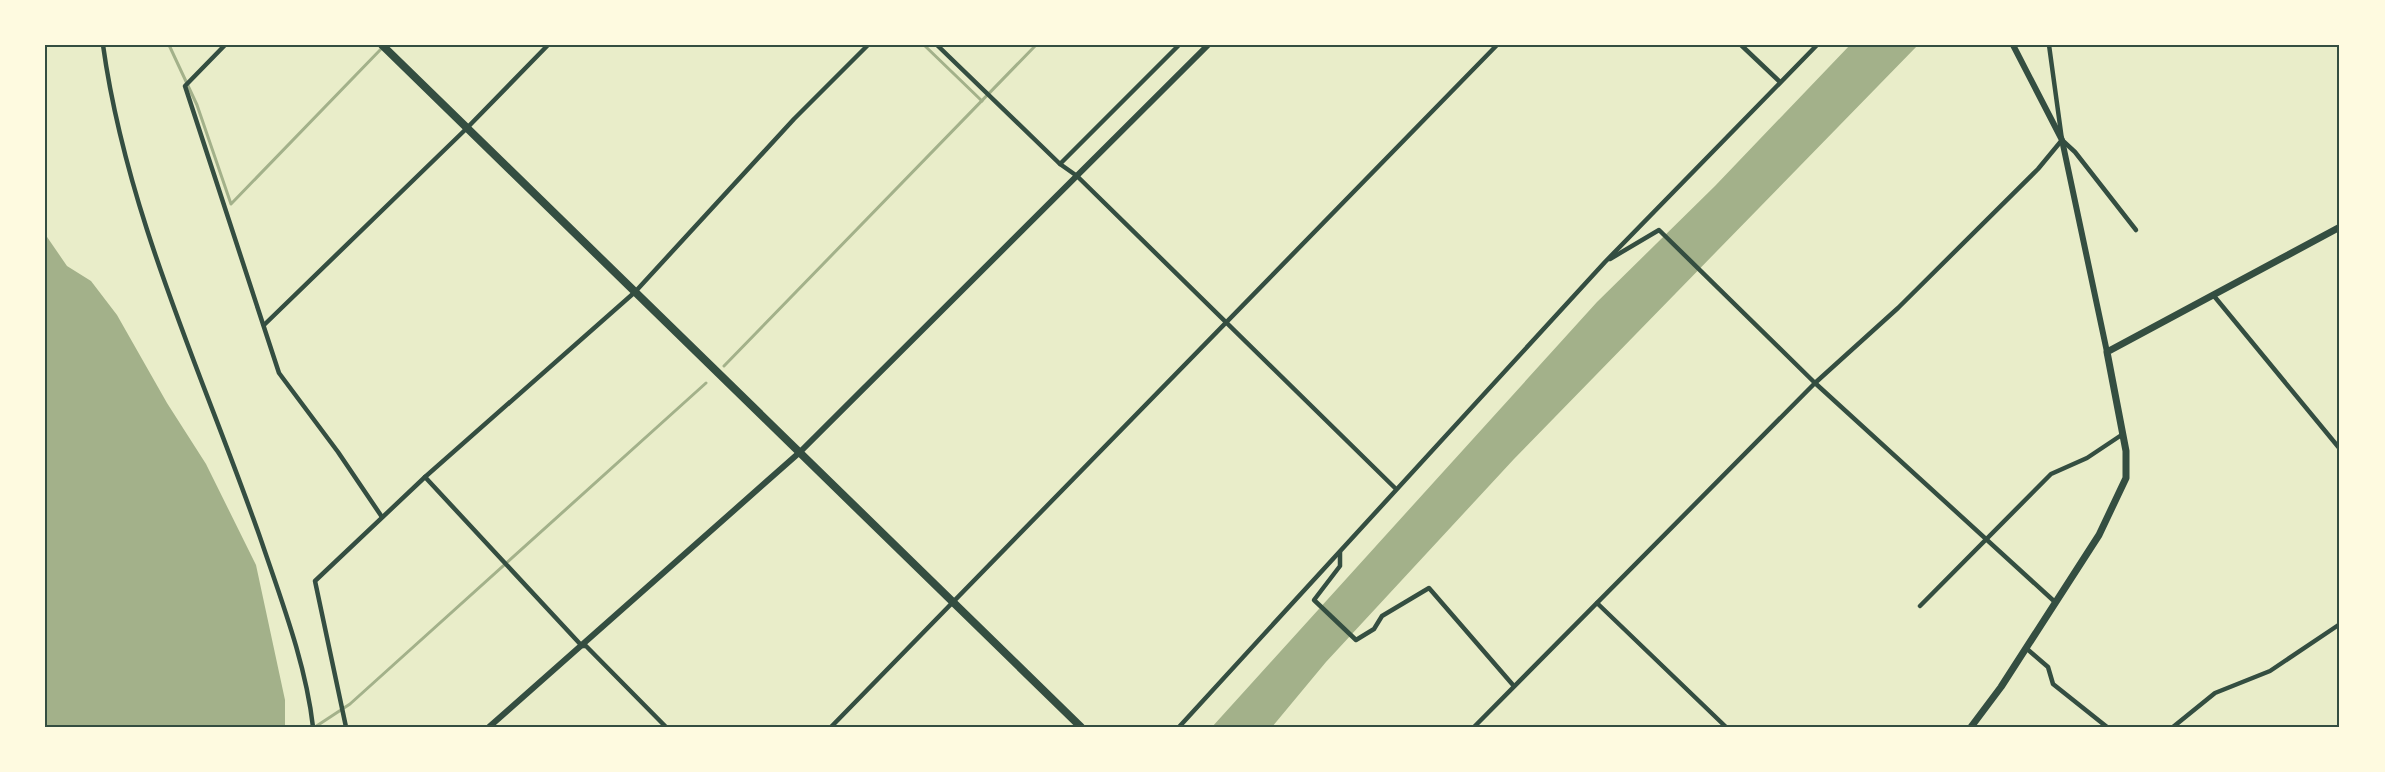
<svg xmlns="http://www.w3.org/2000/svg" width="2385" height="772" font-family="Rubik,sans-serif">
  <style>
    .water { fill: #a3b18a }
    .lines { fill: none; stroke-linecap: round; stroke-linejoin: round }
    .stream { stroke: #a3b18a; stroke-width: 3 }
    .minor { stroke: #344e41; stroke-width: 4.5 }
    .tertiary { stroke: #344e41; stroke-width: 6 }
    .secondary { stroke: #344e41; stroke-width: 7 }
    .trunk { stroke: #344e41; stroke-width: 8 }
    .neatline { fill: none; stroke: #344e41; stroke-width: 2 }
  </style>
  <rect width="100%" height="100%" fill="#e9edc9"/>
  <!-- water -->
  <g class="water">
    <polygon points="1850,45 1918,45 1514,459 1326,662 1272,727 1212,727 1597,302 1715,186"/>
    <polygon points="45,234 67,266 91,281 117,315 167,403 206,464 256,565 285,700 285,727 45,727"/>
  </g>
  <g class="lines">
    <!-- stream -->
    <g class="stream">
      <polyline points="169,45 197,105 231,204 382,48"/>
      <polyline points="924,45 982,101"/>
      <polyline points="724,366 1036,45"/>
      <polyline points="315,727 350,704 706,383"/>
    </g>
    <!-- minor -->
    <g class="minor">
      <path d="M 103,45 C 127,218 205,379 262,543 C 282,602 306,665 313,727"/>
      <polyline points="225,45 185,86 279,373 338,452 382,517"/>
      <polyline points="937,45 1060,164 1077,176 1395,488"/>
      <polyline points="1741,45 1779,81"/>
      <polyline points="2049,45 2062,140 2075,152 2136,230"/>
      <polyline points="1060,164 1179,45"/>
      <polyline points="1610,259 1659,230 1815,383 2055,602"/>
      <polyline points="2214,296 2340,449"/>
      <polyline points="264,325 466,129 548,45"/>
      <polyline points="425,477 582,646 586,646 666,727"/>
      <polyline points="1340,552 1340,566 1314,600 1356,640 1374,629 1382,616 1429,588 1513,685"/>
      <polyline points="1597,603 1726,727"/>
      <polyline points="1920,606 2051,474 2087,458 2123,434"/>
      <polyline points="2026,648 2048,667 2053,684 2107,727"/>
      <polyline points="346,727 315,581 425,477 635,292 794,119 868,45"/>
      <polyline points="831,727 1497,45"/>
      <polyline points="1179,727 1605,262 1817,45"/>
      <polyline points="1474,727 1815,383 1898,308 2038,169 2062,140"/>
      <polyline points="2173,727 2215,693 2270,671 2340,624"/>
    </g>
    <!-- tertiary -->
    <g class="tertiary">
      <polyline points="2013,45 2062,140 2107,352"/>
      <polyline points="489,727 800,452 1208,45"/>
    </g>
    <!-- secondary -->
    <polyline class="secondary" points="1971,727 2001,687 2099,535 2126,478 2126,451 2107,352 2340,227"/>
    <!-- trunk -->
    <polyline class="trunk" points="382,45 1081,727"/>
  </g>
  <!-- border -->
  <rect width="2385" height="772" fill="none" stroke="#fefae0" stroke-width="93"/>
  <rect x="46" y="46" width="2292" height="680" class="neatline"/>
</svg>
